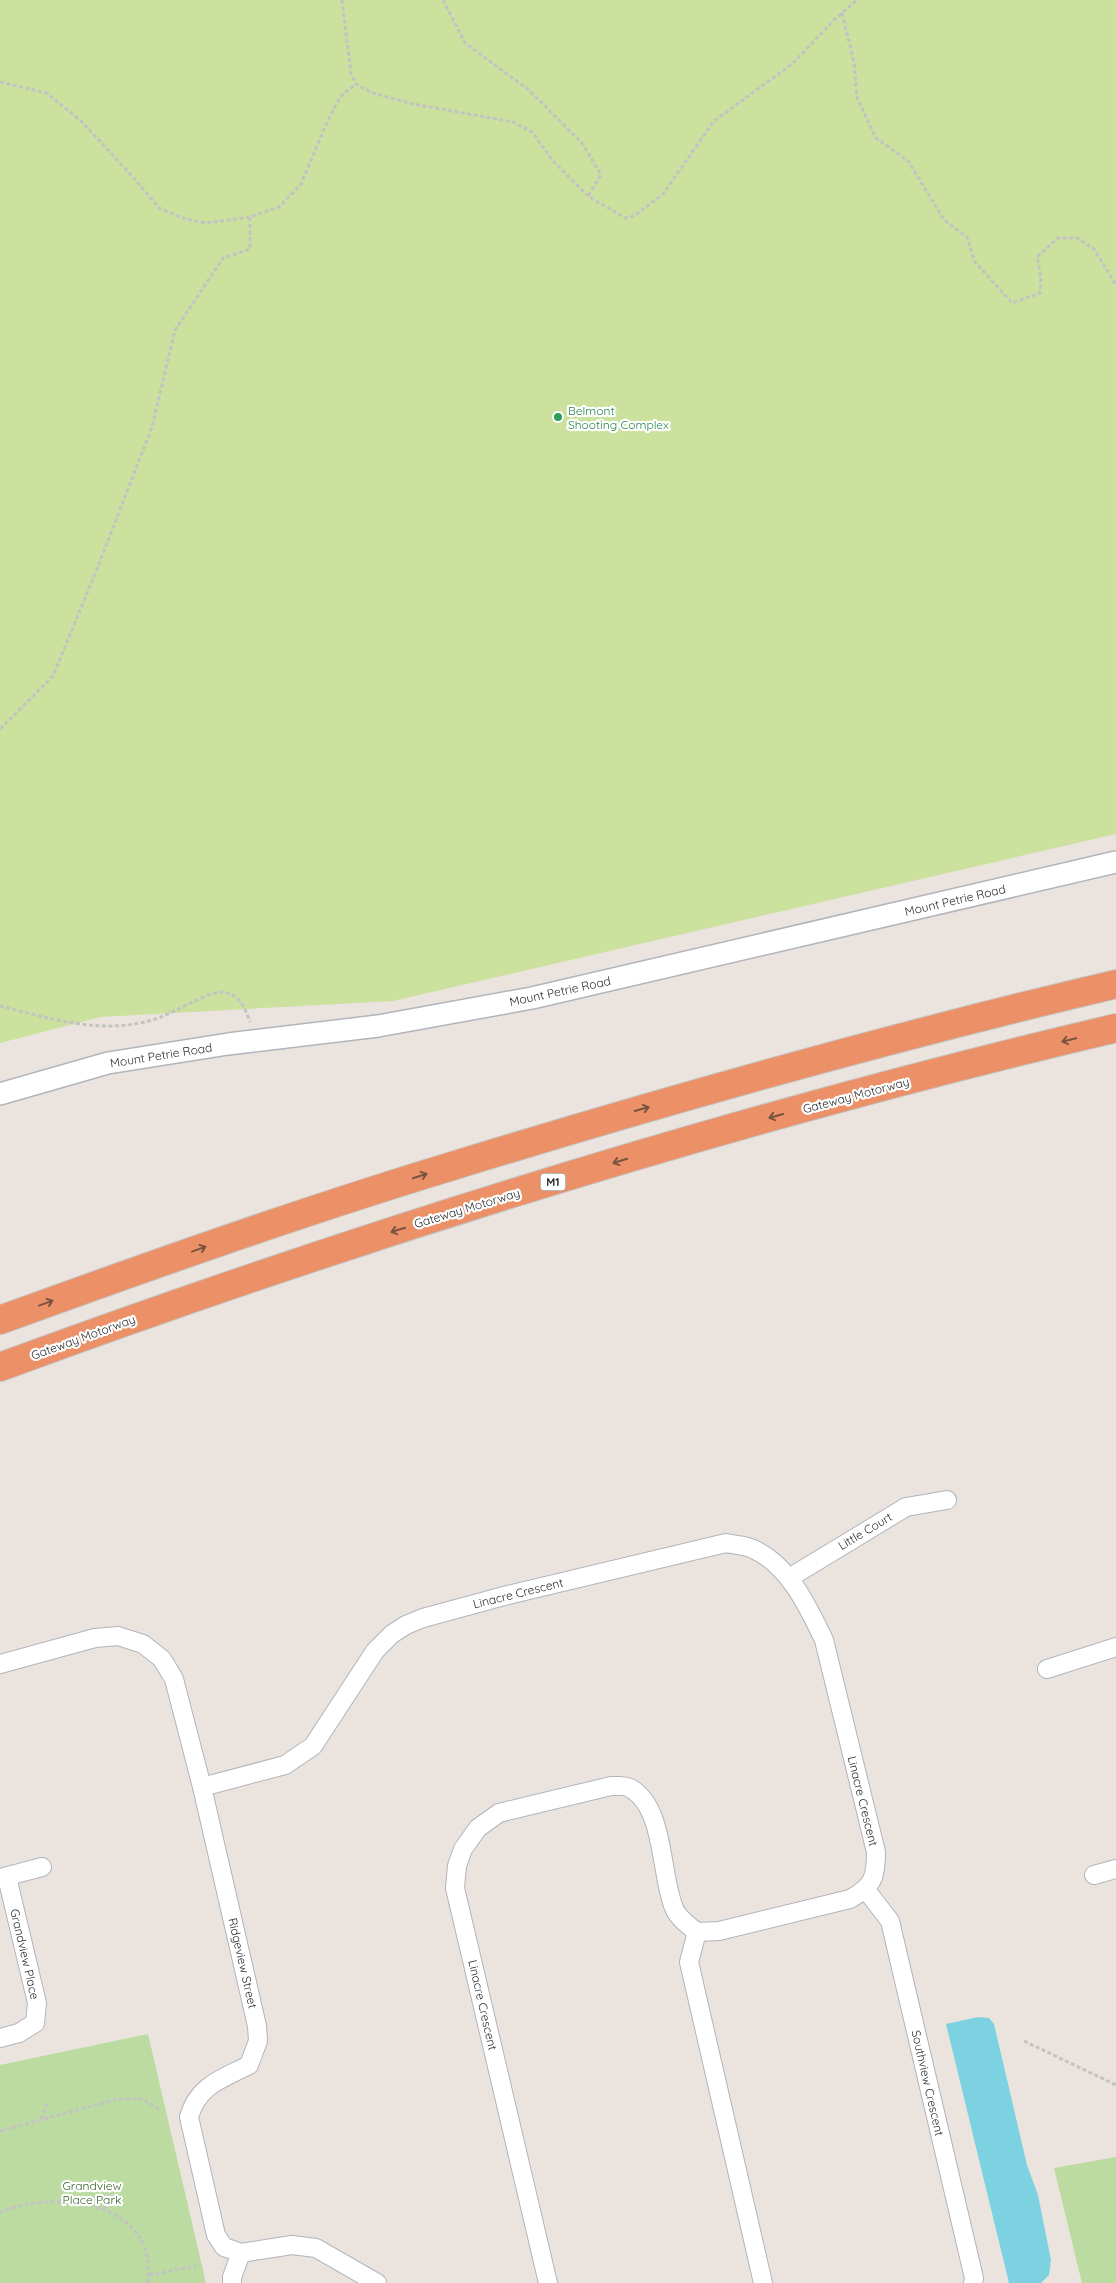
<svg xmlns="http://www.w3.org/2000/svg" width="1116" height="2283" font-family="Quicksand,sans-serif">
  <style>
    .green { fill: #bbdba0 }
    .pitch { fill: #cce19d }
    .water { fill: #7cd2e1 }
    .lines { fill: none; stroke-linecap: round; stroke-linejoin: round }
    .minor-casing { stroke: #b1b4bc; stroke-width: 20 }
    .tertiary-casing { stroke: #b1b4bc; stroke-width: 24 }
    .motorway-casing { stroke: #c3c3c3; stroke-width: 30 }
    .path { stroke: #c3c3c3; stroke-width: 3; stroke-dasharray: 4 2.5; stroke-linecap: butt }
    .minor { stroke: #fff; stroke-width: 18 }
    .tertiary { stroke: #fff; stroke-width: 21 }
    .motorway { stroke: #ec9167; stroke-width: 28 }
    .oneway { stroke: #785342 }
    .leisure-dot { fill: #2e9e5b; stroke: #fff; stroke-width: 2 }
    .labels { text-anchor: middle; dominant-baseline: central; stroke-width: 4.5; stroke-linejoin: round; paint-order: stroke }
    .shield { fill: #fff; stroke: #6a6a6a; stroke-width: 1 }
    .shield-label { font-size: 11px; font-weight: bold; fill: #2a2a2a }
    .leisure-label { font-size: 12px; fill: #27864d; stroke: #fff; text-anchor: start }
    .street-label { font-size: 12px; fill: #2a2a2a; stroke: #fff }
    .park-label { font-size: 12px; fill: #365f22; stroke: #fff }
  </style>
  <rect width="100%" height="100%" fill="#ebe4de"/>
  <!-- green -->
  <g class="green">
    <polygon points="148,2034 206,2283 0,2283 0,2065"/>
    <polygon points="1116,2157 1116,2283 1082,2283 1054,2168"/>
  </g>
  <!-- pitch -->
  <polygon class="pitch" points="0,0 1116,0 1116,834 393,1001 101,1017 0,1043"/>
  <!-- water -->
  <polygon class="water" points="978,2017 989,2018 994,2024 1027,2165 1038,2195 1051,2260 1049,2275 1041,2283 1009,2283 946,2024"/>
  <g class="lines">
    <!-- minor casing -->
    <g class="minor-casing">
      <g id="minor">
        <polyline points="789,1578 906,1507 947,1500"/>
        <path d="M 0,1664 L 95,1638 L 118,1636 L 143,1644 L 162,1659 L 174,1679 L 202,1787 L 257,2026 L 258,2041 L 249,2065 C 222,2079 198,2085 189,2117 L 216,2235 L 224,2247 L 241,2253 L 292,2245 L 316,2248 L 377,2283"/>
        <polyline points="1047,1669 1116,1647"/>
        <path d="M 202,1787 L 285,1765 L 313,1746 L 375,1651 L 392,1634 L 406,1625 L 423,1618 L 508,1595 L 726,1543 C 734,1545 745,1545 753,1549 C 789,1565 808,1607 824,1640 L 876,1852 C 876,1878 873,1886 850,1899 L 719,1931 L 697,1932 C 689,1926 678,1918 674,1908 C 660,1874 665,1807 630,1788 C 625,1785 617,1786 611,1786 L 499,1813 L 478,1828 L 463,1849 L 457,1866 L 455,1888 L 548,2283"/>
        <polyline points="1094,1875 1116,1869"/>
        <polyline points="0,1878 42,1867"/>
        <polyline points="866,1890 890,1921 974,2278 973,2283"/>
        <polyline points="697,1932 689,1962 763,2283"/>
        <polyline points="0,2038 19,2033 35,2023 37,2003 7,1877"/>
        <polyline points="232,2283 232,2277 241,2253"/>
      </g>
    </g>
    <!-- tertiary casing -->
    <g class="tertiary-casing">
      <polyline id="tertiary" points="0,1094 108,1063 228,1044 378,1026 532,998 1116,862"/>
    </g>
    <!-- motorway casing -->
    <g class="motorway-casing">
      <g id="motorway">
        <path d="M 0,1320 C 149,1266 298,1213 449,1167 C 670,1099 892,1037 1116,984"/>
        <path d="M 0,1367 C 365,1233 738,1117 1116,1028"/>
      </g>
    </g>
    <!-- path -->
    <g class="path">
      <polyline points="342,0 351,74 356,84 373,93 413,104 513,122 532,132 553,161 588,196 625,218 634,216 663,194 714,121 792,64 835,19 857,0"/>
      <polyline points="443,0 465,43 529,90 582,143 601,175 588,196"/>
      <polyline points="842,13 854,62 857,98 876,138 908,161 944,220 967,237 975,262 1012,303 1040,293 1041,277 1037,257 1058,238 1077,238 1094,249 1116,285"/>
      <polyline points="0,82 47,93 81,121 132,176 159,208 182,218 206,223 250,217 279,207 301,184 328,120 341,96 356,84"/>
      <polyline points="0,729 53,676 97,569 152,427 175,330 223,258 250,249 250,217"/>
      <path d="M 0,1006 C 53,1019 107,1037 161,1017 C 174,1012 209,992 220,992 C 238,992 245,1007 250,1022"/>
      <polyline points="1024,2041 1116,2085"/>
      <polyline points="41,2119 47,2104"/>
      <polyline points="0,2131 117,2099 143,2099 160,2110"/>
      <polyline points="104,2210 111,2193"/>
      <path d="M 0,2212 C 57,2189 158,2201 148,2283"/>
      <polyline points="149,2275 196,2266"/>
    </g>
    <!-- minor -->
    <use href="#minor" class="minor"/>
    <!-- tertiary -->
    <use href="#tertiary" class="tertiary"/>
    <!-- motorway -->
    <use href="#motorway" class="motorway"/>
  </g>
  <!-- one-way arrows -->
  <defs><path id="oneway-shaft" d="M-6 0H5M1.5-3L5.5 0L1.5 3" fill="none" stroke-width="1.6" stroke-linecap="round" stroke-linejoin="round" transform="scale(1.25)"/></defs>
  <g class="oneway">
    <use href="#oneway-shaft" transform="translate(1069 1040) rotate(166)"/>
    <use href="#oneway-shaft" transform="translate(642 1109) rotate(-16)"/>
    <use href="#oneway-shaft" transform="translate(776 1116) rotate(164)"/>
    <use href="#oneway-shaft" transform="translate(620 1161) rotate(163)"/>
    <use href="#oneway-shaft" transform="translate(420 1176) rotate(-18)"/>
    <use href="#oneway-shaft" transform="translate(398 1230) rotate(163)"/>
    <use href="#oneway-shaft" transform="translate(199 1249) rotate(-20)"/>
    <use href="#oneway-shaft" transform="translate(46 1303) rotate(-20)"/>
  </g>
  <!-- markers -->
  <circle class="leisure-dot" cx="558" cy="417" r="5"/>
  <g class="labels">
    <!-- shield labels -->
    <rect class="shield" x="540.5" y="1173.5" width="25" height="17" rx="4"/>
    <g class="shield-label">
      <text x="553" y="1182">M1</text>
    </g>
    <!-- leisure labels -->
    <g class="leisure-label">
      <text x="568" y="410">Belmont<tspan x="568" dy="14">Shooting Complex</tspan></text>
    </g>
    <!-- street labels -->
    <g class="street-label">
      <text transform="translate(955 900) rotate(-13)">Mount Petrie Road</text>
      <text transform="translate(560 991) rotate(-12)">Mount Petrie Road</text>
      <text transform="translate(161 1055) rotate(-9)">Mount Petrie Road</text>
      <text transform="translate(856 1095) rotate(-15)">Gateway Motorway</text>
      <text transform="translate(467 1208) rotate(-17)">Gateway Motorway</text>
      <text transform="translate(83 1337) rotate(-20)">Gateway Motorway</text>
      <text transform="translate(865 1531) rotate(-31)">Little Court</text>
      <text transform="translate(518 1593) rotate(-14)">Linacre Crescent</text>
      <text transform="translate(863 1801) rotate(76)">Linacre Crescent</text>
      <text transform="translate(25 1954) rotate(77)">Grandview Place</text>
      <text transform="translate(243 1963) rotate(77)">Ridgeview Street</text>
      <text transform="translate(483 2005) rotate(77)">Linacre Crescent</text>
      <text transform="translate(928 2083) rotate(77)">Southview Crescent</text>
    </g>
    <!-- park labels -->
    <g class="park-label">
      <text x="92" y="2185">Grandview<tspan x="92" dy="14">Place Park</tspan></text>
    </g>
  </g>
</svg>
